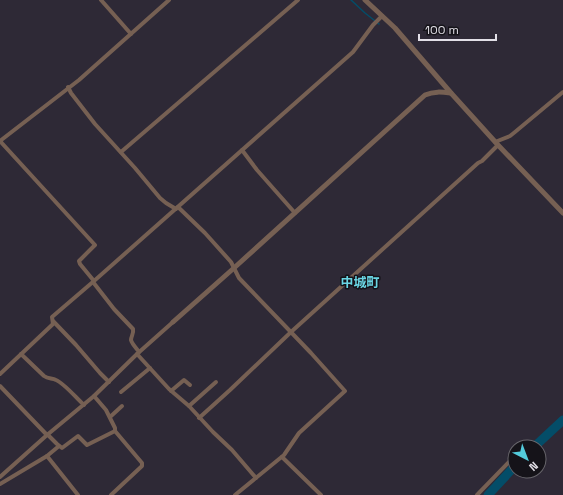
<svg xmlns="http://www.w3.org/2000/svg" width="563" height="495" font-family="'Space Grotesk','Noto Sans JP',sans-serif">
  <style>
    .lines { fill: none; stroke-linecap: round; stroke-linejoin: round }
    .stream { stroke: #044d68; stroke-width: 1.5 }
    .river { stroke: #044d68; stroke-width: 9 }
    .minor { stroke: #766053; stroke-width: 4 }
    .tertiary { stroke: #766053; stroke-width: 5 }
    .labels { text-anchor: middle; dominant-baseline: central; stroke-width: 3; stroke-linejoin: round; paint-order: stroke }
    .neighbourhood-label { font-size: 13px; font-weight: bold; fill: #6ad5e3; stroke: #151319 }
  </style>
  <rect width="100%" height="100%" fill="#2e2936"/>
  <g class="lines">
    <!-- stream -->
    <polyline class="stream" points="351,0 365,13 379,24"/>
    <!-- river -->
    <g class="river">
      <polyline points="534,447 563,420"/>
      <polyline points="488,495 515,466"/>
    </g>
    <!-- minor -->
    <g class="minor">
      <polyline points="101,0 131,34"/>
      <polyline points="68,87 71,93 95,124 135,168 160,198 166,203 176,209"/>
      <polyline points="495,142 510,136 515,132 563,92"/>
      <polyline points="242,150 257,170 295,213"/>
      <polyline points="121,152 298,0"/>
      <polyline points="178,207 205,233 231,262 239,278 311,353 345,391 299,433 284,455 235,495"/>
      <polyline points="94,281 80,264 79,261 95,245 0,141 79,80 169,0"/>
      <path d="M 93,282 L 114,309 L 133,329 C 134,334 131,336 131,340 C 132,344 137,349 139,352"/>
      <polyline points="53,321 76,345 100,373 109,382"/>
      <path d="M 21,354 L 44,376 C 48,379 52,378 56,380 C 64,383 77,399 84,405"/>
      <polyline points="137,354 169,389 189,406 213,432 232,450 256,478"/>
      <polyline points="0,374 53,324 52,317 94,281 353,52 373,25 382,16"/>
      <polyline points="0,386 47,435"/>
      <polyline points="171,391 184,380 190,385"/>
      <polyline points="121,392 150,368"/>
      <polyline points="94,396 106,410 115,428 115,431 142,463 142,466 111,495"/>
      <polyline points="189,406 216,382"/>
      <polyline points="110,417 122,406"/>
      <polyline points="199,418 230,390 291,332 478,163 482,161 498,145"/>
      <polyline points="48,435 57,444 62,448 78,436 87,445 115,431"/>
      <polyline points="47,456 78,495"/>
      <polyline points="282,457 321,495"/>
      <polyline points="0,477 47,435 94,396 137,354 173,322"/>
      <polyline points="0,484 47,456 59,446"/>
      <polyline points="477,495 510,461"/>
    </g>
    <!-- tertiary -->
    <g class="tertiary">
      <polyline points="365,0 395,28 451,93 498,145 563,213"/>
      <path d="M 173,322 L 234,268 L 425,95 C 434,91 442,92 451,93"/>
    </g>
  </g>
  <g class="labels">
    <!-- neighbourhood labels -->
    <g class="neighbourhood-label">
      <text x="360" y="282">中城町</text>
    </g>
  </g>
  <!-- north arrow -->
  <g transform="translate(527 459) rotate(138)"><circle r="19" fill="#151319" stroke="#67656b"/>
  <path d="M0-3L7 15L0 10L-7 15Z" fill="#53cbdb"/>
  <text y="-6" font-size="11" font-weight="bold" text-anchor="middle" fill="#e2dfe7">N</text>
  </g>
  <!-- scale -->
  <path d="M419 34v6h77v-6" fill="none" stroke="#e2dfe7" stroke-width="2"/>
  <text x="425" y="34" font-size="12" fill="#e2dfe7" stroke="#151319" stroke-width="3" paint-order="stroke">100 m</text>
</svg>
